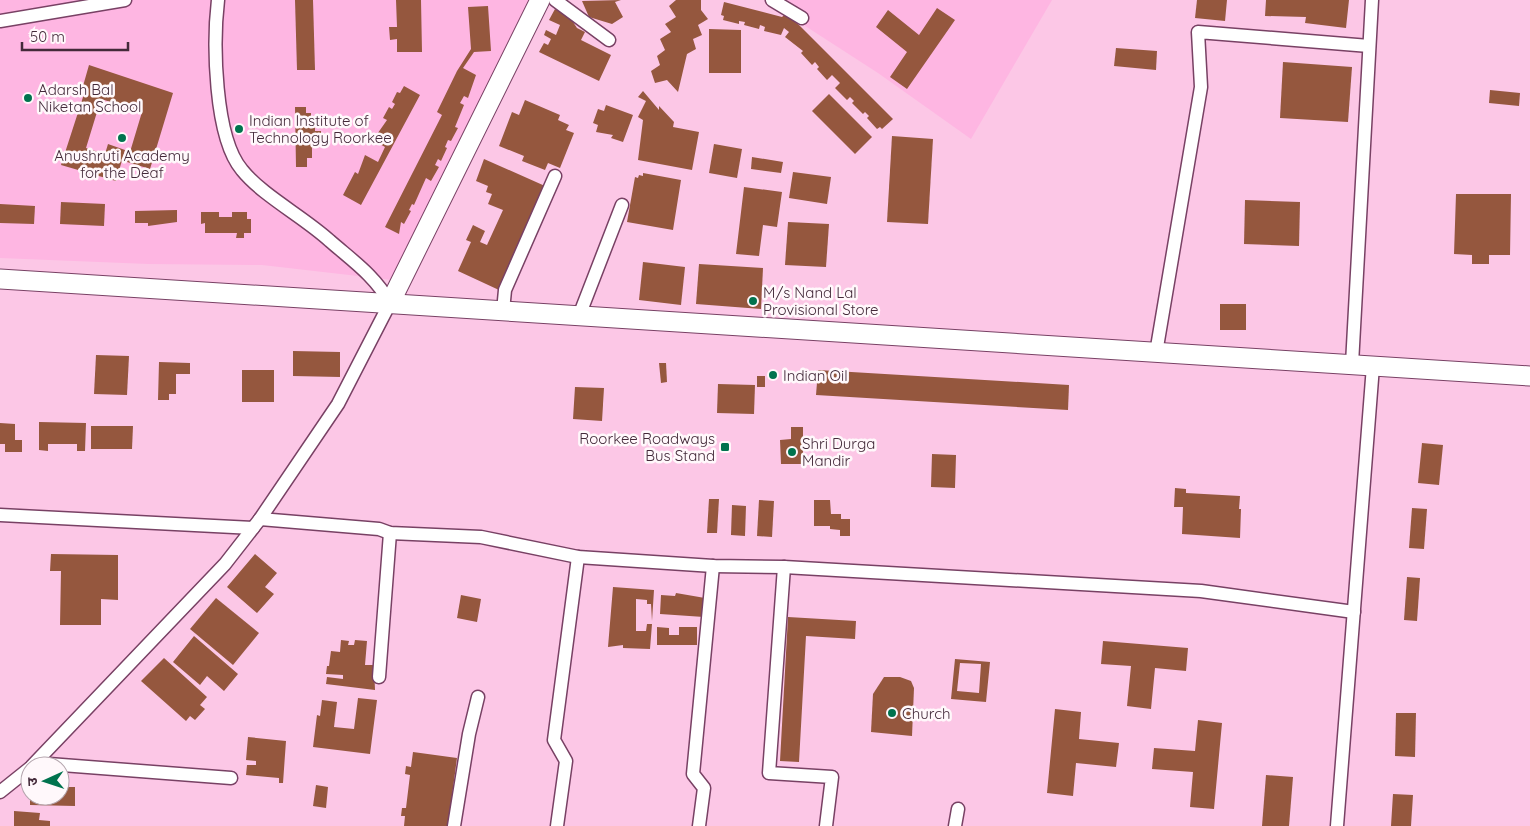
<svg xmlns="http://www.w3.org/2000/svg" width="1530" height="826" font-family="Quicksand,'Noto Sans Devanagari',sans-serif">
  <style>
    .built { fill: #feb6e2 }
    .building { fill: #95573e; fill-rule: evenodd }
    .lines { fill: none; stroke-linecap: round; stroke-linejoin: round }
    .street-casing { stroke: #784164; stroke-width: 15 }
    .secondary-casing { stroke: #784164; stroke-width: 21 }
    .street { stroke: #fff; stroke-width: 12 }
    .secondary { stroke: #fff; stroke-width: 19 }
    .poi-dot { fill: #00734e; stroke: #fff8fb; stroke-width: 2 }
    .labels { text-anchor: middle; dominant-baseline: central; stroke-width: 5; stroke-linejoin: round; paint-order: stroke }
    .poi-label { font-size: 15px; fill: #432939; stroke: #fff8fb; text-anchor: start }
  </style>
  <rect width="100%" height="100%" fill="#fcc7e6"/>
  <!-- built -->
  <g class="built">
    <polygon points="0,0 537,0 410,282 262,265 148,264 0,258"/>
    <polygon points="765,0 1052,0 971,139 878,73"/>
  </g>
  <!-- building -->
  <g class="building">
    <polygon points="295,0 313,0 315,70 297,70"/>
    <polygon points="396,0 421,0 422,52 397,52 397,39 390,40 389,27 397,27"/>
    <polygon points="621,0 615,2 623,17 612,24 589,17 582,1"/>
    <polygon points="676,0 701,0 701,10 708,19 698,25 702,35 693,39 696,49 687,54 678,92 667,80 655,83 651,71 660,65 657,56 665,50 660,39 671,32 665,24 676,17 669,6"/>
    <polygon points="1197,0 1227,0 1225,21 1195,18"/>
    <polygon points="1266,0 1349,0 1346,28 1305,23 1306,17 1265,16"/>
    <polygon points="724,2 782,17 785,14 799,25 893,119 882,129 880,127 877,129 867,118 869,116 865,112 863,114 852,103 854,101 850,97 847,100 835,88 840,83 832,75 827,80 817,69 819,67 815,62 812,65 801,53 803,51 785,37 789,32 784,28 781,35 764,31 765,27 760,25 759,29 744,25 745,22 739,21 739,24 723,20 724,16 721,15"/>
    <polygon points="488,6 491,51 474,52 463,68 476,75 468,98 464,96 460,103 464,105 455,127 458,128 451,141 448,140 445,147 447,148 441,161 438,159 435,165 439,167 431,181 426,178 414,205 412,204 409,210 411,211 404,224 401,222 399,234 385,227 442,115 437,112 457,71 471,49 468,7"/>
    <polygon points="937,8 955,20 907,89 890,77 907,52 876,27 888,10 919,35"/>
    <polygon points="555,9 569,16 577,28 585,32 581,40 611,55 599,81 539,52 544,43 548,45 551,39 544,35 546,30 556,35 560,25 549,20"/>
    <polygon points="709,29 741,30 741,73 709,73"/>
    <polygon points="1116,48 1157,51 1156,70 1114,66"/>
    <polygon points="1283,62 1352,67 1348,122 1280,118"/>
    <polygon points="89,65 173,93 150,169 127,162 142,112 101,99 86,148 105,154 108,144 125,150 116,181 61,165 84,94 81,93"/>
    <polygon points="404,86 420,95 361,205 343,195 355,172 358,174 365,155 378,162 385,147 373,140 387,120 383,118 389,107 392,109 395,104 392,102 397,92 400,93"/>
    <polygon points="1490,90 1520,93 1519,106 1489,103"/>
    <polygon points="643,91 659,110 659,106 674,122 673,127 699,132 692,170 638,160 643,120 638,117 646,101 638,97"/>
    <polygon points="829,94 872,137 855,154 812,111"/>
    <polygon points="525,100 560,115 558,120 569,125 566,130 574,133 560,168 548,163 545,170 522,161 524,156 499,146 512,112 519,115"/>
    <polygon points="606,105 633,115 623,142 611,138 613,135 596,132 598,125 593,123 598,109 604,111"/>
    <polygon points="295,107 306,107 306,113 311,113 311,124 315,124 315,131 321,131 321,142 316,142 316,148 312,148 312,158 307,158 307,167 296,167"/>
    <polygon points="892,136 933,139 928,224 887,222"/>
    <polygon points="714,144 742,149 737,178 709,173"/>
    <polygon points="752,157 783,162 781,173 751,169"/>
    <polygon points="484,159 545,186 499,290 458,271 471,242 466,240 473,225 485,231 480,242 487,245 503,210 488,204 492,194 486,192 488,186 476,181"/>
    <polygon points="793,172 831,177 827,204 789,198"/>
    <polygon points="643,173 681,180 673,230 627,222 635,177 638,178 639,175 643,176"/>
    <polygon points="744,187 782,192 777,227 763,225 759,256 736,254"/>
    <polygon points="1456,194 1511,194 1510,255 1489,255 1489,264 1472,264 1472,255 1454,254"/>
    <polygon points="1245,200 1300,202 1299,246 1244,244"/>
    <polygon points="61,202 105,204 104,226 60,224"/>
    <polygon points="0,204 35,206 34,224 0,223"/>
    <polygon points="177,210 177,222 148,226 148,223 135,223 135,211"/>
    <polygon points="201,212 219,212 219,217 232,217 232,212 247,212 247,219 251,219 251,233 244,233 244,238 236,238 237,233 205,233 205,223 201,224"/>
    <polygon points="788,222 829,224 826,267 785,265"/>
    <polygon points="643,262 685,267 681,305 639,300"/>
    <polygon points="699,264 763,268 761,309 696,304"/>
    <rect x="1220" y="304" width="26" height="26"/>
    <polygon points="293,351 340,352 340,377 293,376"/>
    <polygon points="96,355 129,356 127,395 94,394"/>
    <polygon points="159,362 190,363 190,374 176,374 176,394 169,394 169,400 158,400"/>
    <polygon points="659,363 666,363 667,382 661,383"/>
    <rect x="242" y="370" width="32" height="32"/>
    <polygon points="818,370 1069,385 1068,410 816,395"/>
    <rect x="757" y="376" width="8" height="11"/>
    <polygon points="718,384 755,385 754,414 717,413"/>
    <polygon points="575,387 604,388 602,421 573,419"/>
    <polygon points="39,422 86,423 85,451 77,451 77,444 48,444 48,451 39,450"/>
    <polygon points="0,423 15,424 15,440 22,440 22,452 5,452 5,444 0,444"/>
    <polygon points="91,426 133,426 132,449 91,449"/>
    <polygon points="791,427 803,427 803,464 781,464 780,440 791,439"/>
    <polygon points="1422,443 1443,445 1439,485 1418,483"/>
    <polygon points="932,454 956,455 955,488 931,487"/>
    <polygon points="1175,488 1186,489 1186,493 1240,496 1239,509 1241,509 1240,538 1182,534 1183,507 1174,507"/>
    <polygon points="709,499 719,499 717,533 707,533"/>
    <polygon points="759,500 774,501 772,537 757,536"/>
    <polygon points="814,500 830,500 831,514 841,514 841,519 850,519 850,536 840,536 840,530 830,529 830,526 814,526"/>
    <polygon points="732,505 746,506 745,536 731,535"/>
    <polygon points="1412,508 1427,509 1424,549 1409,548"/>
    <polygon points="51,554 118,555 118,600 101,599 101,625 60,625 61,571 50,571"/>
    <polygon points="255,554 277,573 265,587 274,594 257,613 227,587"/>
    <polygon points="1407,577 1420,578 1417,621 1404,620"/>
    <polygon points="613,587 654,590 652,621 651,604 647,604 647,600 636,599 636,631 646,631 647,624 652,624 650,649 623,648 623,645 608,647"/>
    <polygon points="676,593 705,598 704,617 660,614 661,595 675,596"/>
    <polygon points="461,595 481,599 477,622 457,618"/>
    <polygon points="216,598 259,633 233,665 190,629"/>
    <polygon points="788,617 856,621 855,639 806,636 799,762 780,761"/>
    <polygon points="657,627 669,628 669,635 679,635 679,627 697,627 697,645 657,645"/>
    <polygon points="194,636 238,674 224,691 207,676 200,685 173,662"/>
    <polygon points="341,640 349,641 348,645 354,645 355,640 367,641 365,665 374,665 375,690 326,684 327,677 343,679 343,675 326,674 327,666 329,666 331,651 340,652"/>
    <polygon points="1103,641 1188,648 1186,671 1155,668 1151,709 1127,706 1131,666 1101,664"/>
    <polygon points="164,658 207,697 200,705 205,709 195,720 190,716 186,721 141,681"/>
    <path d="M 955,659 L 990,662 L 986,702 L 951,699 ZM 960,663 L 981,664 L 979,693 L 957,691 Z"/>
    <polygon points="884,677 900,677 911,681 914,688 912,736 871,732 873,694"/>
    <polygon points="358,698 377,700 370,754 313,747 317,715 320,716 322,700 337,702 334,727 354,729"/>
    <polygon points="1055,709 1081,712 1079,739 1119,743 1116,767 1076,763 1073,796 1047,793"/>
    <polygon points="1396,713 1416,713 1415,757 1395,756"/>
    <polygon points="1198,720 1222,723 1214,809 1190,807 1193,772 1152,769 1154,748 1195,751"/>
    <polygon points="248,737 286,741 283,783 279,783 279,778 246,775 247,765 256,765 256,761 246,760"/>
    <polygon points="413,752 457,758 448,826 404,826 405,816 401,816 402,808 406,808 410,775 405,774 406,766 411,767"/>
    <polygon points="1266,775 1293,777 1289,826 1262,826"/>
    <polygon points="316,785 328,787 326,808 313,806"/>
    <polygon points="60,787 75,787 75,806 30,805 30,796 60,796"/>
    <polygon points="1393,794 1413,795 1411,826 1391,826"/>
    <polygon points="14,811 40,813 39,820 50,821 50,826 14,826"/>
  </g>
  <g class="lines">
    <!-- street casing -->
    <g class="street-casing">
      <g id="street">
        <polyline points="555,0 609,40"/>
        <polyline points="772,0 802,18"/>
        <polyline points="0,21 125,0"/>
        <polyline points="503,311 505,290 555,176"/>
        <polyline points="579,316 622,205"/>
        <polyline points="1156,353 1201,87 1198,32 1369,46"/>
        <polyline points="1352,364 1372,0"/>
        <polyline points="0,515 253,528"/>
        <polyline points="260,519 379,529 390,533 481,537 578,557 713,566 784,567 1201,591 1354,612"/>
        <polyline points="784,567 769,773 832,777 826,826"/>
        <polyline points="379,677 390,533"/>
        <polyline points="36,763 231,778"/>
        <path d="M 32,766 L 225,564 L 260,519 L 338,404 L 390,303 C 375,276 353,261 330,241 C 304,217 263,196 242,170 C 214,137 213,42 218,0"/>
        <polyline points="0,792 30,768"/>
        <polyline points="454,826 469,734 478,697"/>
        <polyline points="557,826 566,761 554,740 578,557"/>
        <polyline points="699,826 704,788 693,774 713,566"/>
        <polyline points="955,826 958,809"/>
        <polyline points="1337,826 1373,366"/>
      </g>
    </g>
    <!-- secondary casing -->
    <g class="secondary-casing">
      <g id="secondary">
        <polyline points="0,279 1530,376"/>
        <polyline points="390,303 540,0"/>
      </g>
    </g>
    <!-- street -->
    <use href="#street" class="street"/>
    <!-- secondary -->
    <use href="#secondary" class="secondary"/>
  </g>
  <!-- markers -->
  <g class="poi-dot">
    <circle cx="28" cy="98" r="5"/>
    <circle cx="239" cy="129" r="5"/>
    <circle cx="122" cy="138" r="5"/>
    <circle cx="753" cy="301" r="5"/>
    <circle cx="773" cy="375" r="5"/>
    <rect x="720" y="442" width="10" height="10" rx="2.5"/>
    <circle cx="792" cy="452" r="5"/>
    <circle cx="892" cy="713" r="5"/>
  </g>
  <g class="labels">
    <!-- poi labels -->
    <g class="poi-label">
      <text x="38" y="89">Adarsh Bal<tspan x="38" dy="17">Niketan School</tspan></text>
      <text x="249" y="120">Indian Institute of<tspan x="249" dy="17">Technology Roorkee</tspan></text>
      <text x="122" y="155" text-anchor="middle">Anushruti Academy<tspan x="122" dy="17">for the Deaf</tspan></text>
      <text x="763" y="292">M/s Nand Lal<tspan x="763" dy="17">Provisional Store</tspan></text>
      <text x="783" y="375">Indian Oil</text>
      <text x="715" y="438" text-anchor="end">Roorkee Roadways<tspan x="715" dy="17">Bus Stand</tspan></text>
      <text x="802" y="443">Shri Durga<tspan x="802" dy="17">Mandir</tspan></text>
      <text x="902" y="713">Church</text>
    </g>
  </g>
  <!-- north arrow -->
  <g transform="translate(45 781) rotate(267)"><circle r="24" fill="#fff8fb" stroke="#b4a5ad"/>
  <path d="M0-4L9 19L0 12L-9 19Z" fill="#00734e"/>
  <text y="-8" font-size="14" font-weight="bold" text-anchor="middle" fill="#432939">उ</text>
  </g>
  <!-- scale -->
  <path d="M22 42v8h106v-8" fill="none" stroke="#432939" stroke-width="2.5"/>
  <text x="30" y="42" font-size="15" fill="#432939" stroke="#fff8fb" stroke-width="4" paint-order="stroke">50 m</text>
</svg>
